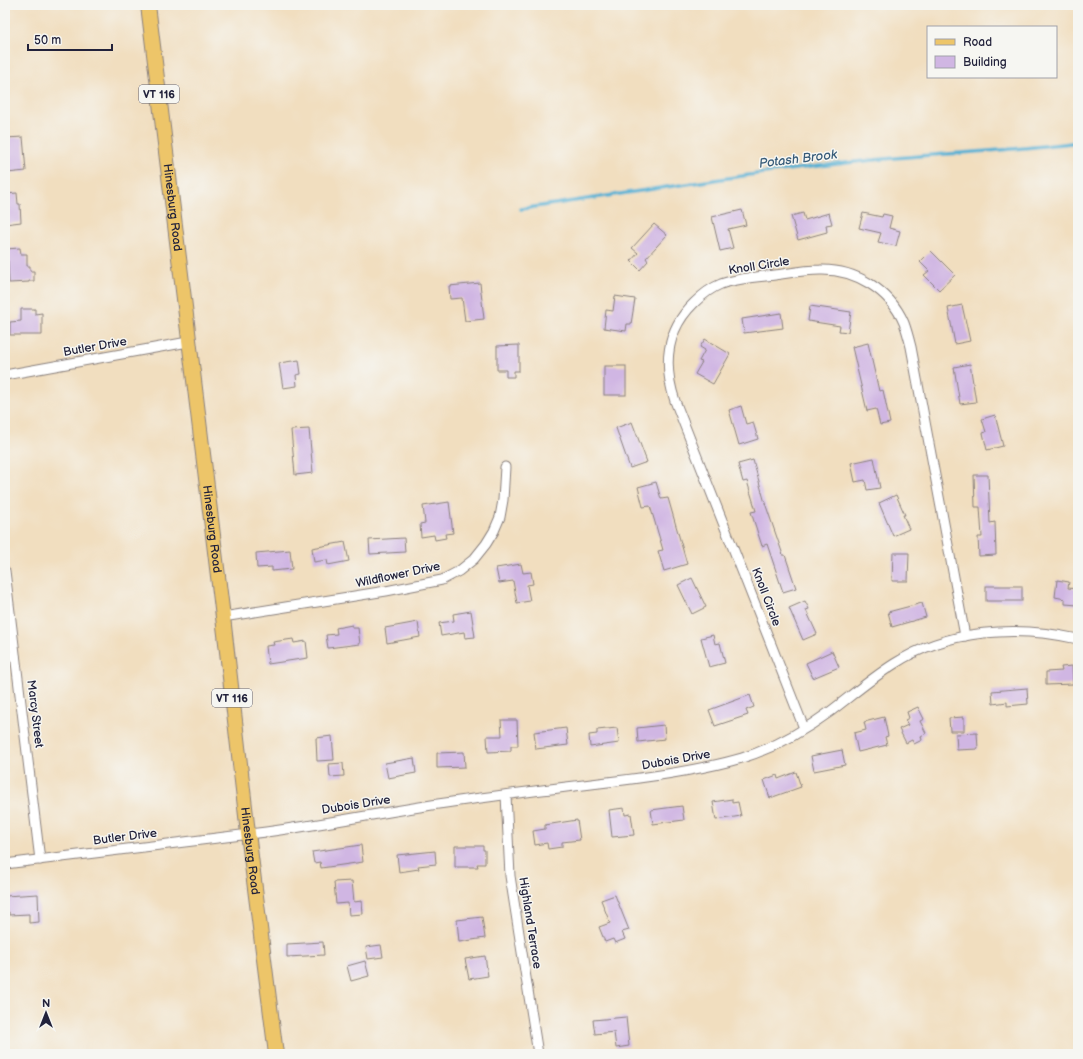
<svg xmlns="http://www.w3.org/2000/svg" width="1083" height="1059" font-family="'Balsamiq Sans',sans-serif">
  <style>
    .lines { fill: none; stroke-linecap: round; stroke-linejoin: round }
    .stream { stroke: #56b1d4; stroke-width: 3.5 }
    .building { fill: #d0b6e3 }
    .minor-casing { stroke: #8a807d; stroke-width: 11 }
    .primary-casing { stroke: #8a807d; stroke-width: 16 }
    .minor { stroke: #fff; stroke-width: 9 }
    .primary { stroke: #edc569; stroke-width: 14 }
    .labels { text-anchor: middle; dominant-baseline: central; stroke-width: 3; stroke-linejoin: round; paint-order: stroke }
    .shield { fill: #f6f6f2; stroke: #626272; stroke-width: 1 }
    .shield-label { font-size: 11px; font-weight: bold; fill: #22223b }
    .street-label { font-size: 12px; fill: #22223b; stroke: #f6f6f2 }
    .water-label { font-size: 13px; font-style: italic; fill: #375b78; stroke: #f6f6f2 }
  </style>
  <rect width="100%" height="100%" fill="#f6f6f2"/>
  <filter id="ink" filterUnits="userSpaceOnUse"><feTurbulence type="fractalNoise" baseFrequency=".025" numOctaves="2"/><feDisplacementMap in="SourceGraphic" scale="8" xChannelSelector="R" yChannelSelector="G"/><feConvolveMatrix kernelMatrix="1 2 1 2 8 2 1 2 1" color-interpolation-filters="sRGB"/></filter>
  <filter id="wash" filterUnits="userSpaceOnUse"><feTurbulence type="fractalNoise" baseFrequency=".012" numOctaves="4" result="noise"/><feDisplacementMap in="SourceGraphic" scale="16" xChannelSelector="R" yChannelSelector="G"/><feGaussianBlur stdDeviation="0.9" result="paint"/><feColorMatrix in="noise" values="0 0 0 0 0 0 0 0 0 0 0 0 0 0 0 0 0 1.4 0 .05"/><feComposite in="paint" operator="in"/></filter>
  <g filter="url(#wash)">
    <rect width="100%" height="100%" fill="#f1debf"/>
    <g class="lines">
      <!-- stream -->
      <path class="stream" d="M 521,209 C 641,191 762,171 883,159 C 948,153 1013,151 1078,142"/>
    </g>
    <g id="blocks">
      <!-- building -->
      <g class="building">
        <polygon points="23,137 26,171 7,173 5,138"/>
        <polygon points="17,193 18,204 20,204 21,222 5,224 5,194"/>
        <polygon points="742,210 746,225 728,229 733,248 720,251 712,217"/>
        <polygon points="803,213 805,220 829,213 832,224 826,225 827,232 798,240 791,216"/>
        <polygon points="863,213 882,217 883,214 892,216 889,228 900,231 896,246 878,242 881,233 859,228"/>
        <polygon points="654,224 667,235 646,258 648,261 640,270 631,261 638,253 632,248"/>
        <polygon points="20,248 21,254 27,254 27,266 30,266 30,271 34,271 34,281 29,281 29,282 9,283 8,261 5,261 5,249"/>
        <polygon points="931,251 955,275 939,290 924,275 929,271 920,262"/>
        <polygon points="480,283 484,319 465,321 462,298 450,299 449,286"/>
        <polygon points="615,296 635,299 631,324 627,324 626,331 604,328 606,310 613,311"/>
        <polygon points="962,305 970,341 955,344 948,308"/>
        <polygon points="810,306 851,312 848,332 839,331 840,326 808,321"/>
        <polygon points="21,309 35,309 35,314 42,313 42,335 10,335 10,322 21,321"/>
        <polygon points="781,313 783,328 744,333 742,319"/>
        <polygon points="705,339 730,354 713,384 695,374 702,362 699,361 705,350 700,347"/>
        <polygon points="868,343 879,391 883,390 890,423 880,425 876,409 867,411 852,347"/>
        <polygon points="519,345 519,371 514,371 514,377 506,377 506,370 497,370 497,346"/>
        <polygon points="299,360 301,374 296,375 297,386 283,388 279,363"/>
        <polygon points="970,364 976,402 960,404 954,367"/>
        <rect x="604" y="366" width="22" height="29"/>
        <polygon points="741,406 746,424 753,422 758,439 739,445 729,410"/>
        <polygon points="995,415 1003,446 987,450 983,433 986,432 982,419"/>
        <polygon points="632,422 647,462 630,468 616,428"/>
        <polygon points="309,429 313,473 295,475 291,430"/>
        <polygon points="874,458 880,488 867,490 865,480 855,482 851,463"/>
        <polygon points="753,460 765,503 783,555 785,555 796,588 783,592 767,544 762,546 751,512 756,511 747,481 743,482 738,464"/>
        <polygon points="974,475 988,475 990,523 995,522 996,555 979,556 978,537 982,537 980,507 975,507"/>
        <polygon points="656,482 661,499 668,498 687,564 664,571 658,551 663,550 654,519 650,506 643,507 638,487"/>
        <polygon points="896,495 905,515 903,515 909,529 893,536 879,503"/>
        <polygon points="449,502 453,533 445,534 446,538 435,540 434,535 421,537 420,524 425,523 423,506"/>
        <polygon points="404,538 405,552 370,554 369,540"/>
        <polygon points="345,542 349,561 328,565 327,560 314,562 312,548"/>
        <polygon points="290,550 292,569 272,571 272,567 257,568 256,553"/>
        <polygon points="893,553 909,553 908,581 892,581"/>
        <polygon points="521,564 523,573 531,572 533,584 527,585 530,601 517,603 513,581 499,583 496,568"/>
        <polygon points="692,578 706,607 692,614 678,585"/>
        <polygon points="1057,580 1069,582 1068,588 1078,589 1078,605 1065,604 1065,599 1055,597"/>
        <rect x="986" y="586" width="36" height="15"/>
        <polygon points="805,601 809,609 806,610 817,634 803,640 789,608"/>
        <polygon points="922,603 926,617 892,627 888,612"/>
        <polygon points="471,611 475,637 465,638 464,632 441,636 439,623 454,621 453,614"/>
        <polygon points="418,622 420,637 387,643 385,628"/>
        <polygon points="352,625 352,628 358,628 360,644 328,648 326,635 337,634 336,628"/>
        <polygon points="713,635 715,644 720,643 725,663 709,667 701,638"/>
        <polygon points="293,639 294,643 306,641 308,658 268,664 266,646 274,645 273,642"/>
        <polygon points="832,651 839,667 813,678 806,663"/>
        <polygon points="1072,666 1073,684 1046,685 1046,672 1062,671 1061,667"/>
        <polygon points="1027,688 1028,704 1007,706 1007,702 993,704 992,691"/>
        <polygon points="750,695 754,707 746,710 748,715 715,726 709,710"/>
        <polygon points="918,707 924,719 920,721 926,733 921,736 922,740 914,744 912,740 906,743 899,729 908,725 905,720 909,718 907,712"/>
        <polygon points="884,717 888,736 885,737 887,745 858,752 854,733 866,730 864,722"/>
        <polygon points="964,717 964,731 950,731 949,718"/>
        <polygon points="501,720 517,720 518,746 511,746 511,751 488,752 487,736 502,736"/>
        <polygon points="664,725 665,739 638,742 637,728"/>
        <polygon points="566,728 568,745 536,749 534,732"/>
        <polygon points="617,728 619,743 590,747 589,735 597,734 597,730"/>
        <polygon points="977,733 978,749 957,750 956,734"/>
        <polygon points="332,736 334,760 317,761 316,738"/>
        <polygon points="842,750 845,765 814,771 811,756"/>
        <polygon points="464,752 465,767 437,768 437,753"/>
        <polygon points="414,758 416,773 388,778 385,763"/>
        <polygon points="343,763 344,776 330,777 329,764"/>
        <polygon points="796,772 801,787 770,798 764,780 777,775 778,779"/>
        <polygon points="732,799 732,803 738,802 741,816 716,820 713,802"/>
        <polygon points="682,806 684,820 653,824 651,810"/>
        <polygon points="624,808 625,815 631,814 634,835 612,837 609,810"/>
        <polygon points="577,820 580,840 562,842 562,847 548,849 547,843 535,845 533,831 545,829 545,825"/>
        <polygon points="361,845 363,862 321,868 320,862 314,863 312,852"/>
        <polygon points="455,846 483,846 483,850 485,850 485,864 477,864 478,867 455,867"/>
        <polygon points="435,851 436,864 418,866 419,869 399,872 397,855"/>
        <polygon points="352,881 354,902 362,901 363,914 349,915 348,903 336,904 334,882"/>
        <polygon points="38,894 39,922 29,923 29,914 9,915 9,912 5,912 5,896"/>
        <polygon points="615,895 629,930 622,932 625,939 615,943 613,939 605,942 599,927 610,923 601,900"/>
        <polygon points="482,917 485,938 459,942 457,920"/>
        <polygon points="323,942 324,955 287,957 287,944"/>
        <polygon points="381,945 383,957 368,959 366,947"/>
        <polygon points="485,956 488,976 469,979 465,959"/>
        <polygon points="365,961 369,976 351,981 347,966"/>
        <polygon points="626,1017 629,1046 616,1048 614,1032 595,1034 593,1020"/>
      </g>
    </g>
  </g>
  <g filter="url(#ink)">
    <use href="#blocks" fill-opacity="0" stroke="#8a807d" stroke-width="1"/>
    <g class="lines">
      <!-- minor casing -->
      <g class="minor-casing">
        <g id="minor">
          <polyline points="5,375 188,342"/>
          <polyline points="5,571 40,860"/>
          <polyline points="223,617 386,591 442,580 459,571 474,559 486,544 494,531 500,517 503,500 505,467"/>
          <polyline points="5,657 15,656"/>
          <path d="M 804,728 L 675,401 C 663,365 666,330 694,303 C 702,295 711,288 721,284 C 738,278 757,277 775,275 C 790,273 805,270 820,270 C 855,269 890,290 904,323 C 907,331 909,339 911,347 L 965,636"/>
          <polyline points="506,795 510,876 538,1054"/>
          <path d="M 5,864 C 92,853 179,843 266,832 C 333,823 399,809 466,800 C 516,793 566,787 616,781 C 658,776 701,770 742,758 C 774,748 805,730 831,711 C 852,695 872,678 894,664 C 948,629 1017,625 1078,639"/>
        </g>
      </g>
      <!-- primary casing -->
      <g class="primary-casing">
        <g id="primary">
          <path id="s1" d="M 148,5 L 223,617 L 248,833 L 276,1054"/>
        </g>
      </g>
      <!-- minor -->
      <use href="#minor" class="minor"/>
      <!-- primary -->
      <use href="#primary" class="primary"/>
    </g>
  </g>
  <g class="labels">
    <!-- shield labels -->
    <g class="shield">
      <rect x="139" y="85" width="40" height="18" rx="3"/>
      <rect x="212" y="689" width="40" height="18" rx="3"/>
    </g>
    <g class="shield-label">
      <text x="159" y="94">VT 116</text>
      <text x="232" y="698">VT 116</text>
    </g>
    <!-- street labels -->
    <g class="street-label">
      <text stroke="none"><textPath href="#s1" startOffset="204">Hinesburg Road</textPath></text>
      <text transform="translate(759 266) rotate(-9)">Knoll Circle</text>
      <text transform="translate(95 347) rotate(-10)">Butler Drive</text>
      <text stroke="none"><textPath href="#s1" startOffset="528">Hinesburg Road</textPath></text>
      <text transform="translate(398 575) rotate(-12)">Wildflower Drive</text>
      <text transform="translate(766 597) rotate(69)">Knoll Circle</text>
      <text transform="translate(35 714) rotate(83)">Marcy Street</text>
      <text transform="translate(676 760) rotate(-10)">Dubois Drive</text>
      <text transform="translate(356 805) rotate(-9)">Dubois Drive</text>
      <text transform="translate(125 837) rotate(-7)">Butler Drive</text>
      <text stroke="none"><textPath href="#s1" startOffset="852">Hinesburg Road</textPath></text>
      <text transform="translate(530 923) rotate(81)">Highland Terrace</text>
    </g>
    <!-- water labels -->
    <g class="water-label">
      <text transform="translate(798 159) rotate(-7)">Potash Brook</text>
    </g>
  </g>
  <!-- margin -->
  <rect width="1083" height="1059" fill="none" stroke="#f6f6f2" stroke-width="20"/>
  <!-- legend -->
  <rect x="927" y="26" width="130" height="52" fill="#f6f6f2" stroke="#a1a1a9"/>
  <rect x="935" y="39" width="20" height="6" fill="#edc569" stroke="#a1a1a9"/>
  <text x="963" y="46" font-size="12" fill="#22223b">Road</text>
  <rect x="935" y="56" width="20" height="12" fill="#d0b6e3" stroke="#a1a1a9"/>
  <text x="963" y="66" font-size="12" fill="#22223b">Building</text>
  <!-- north arrow -->
  <g transform="translate(46 1013)" stroke="#f6f6f2" stroke-width="3" paint-order="stroke">
  <path d="M0-3L7 15L0 10L-7 15Z" fill="#22223b"/>
  <text y="-6" font-size="11" font-weight="bold" text-anchor="middle" fill="#22223b">N</text>
  </g>
  <!-- scale -->
  <path d="M28 44v6h84v-6" fill="none" stroke="#22223b" stroke-width="2"/>
  <text x="34" y="44" font-size="12" fill="#22223b" stroke="#f6f6f2" stroke-width="3" paint-order="stroke">50 m</text>
</svg>
